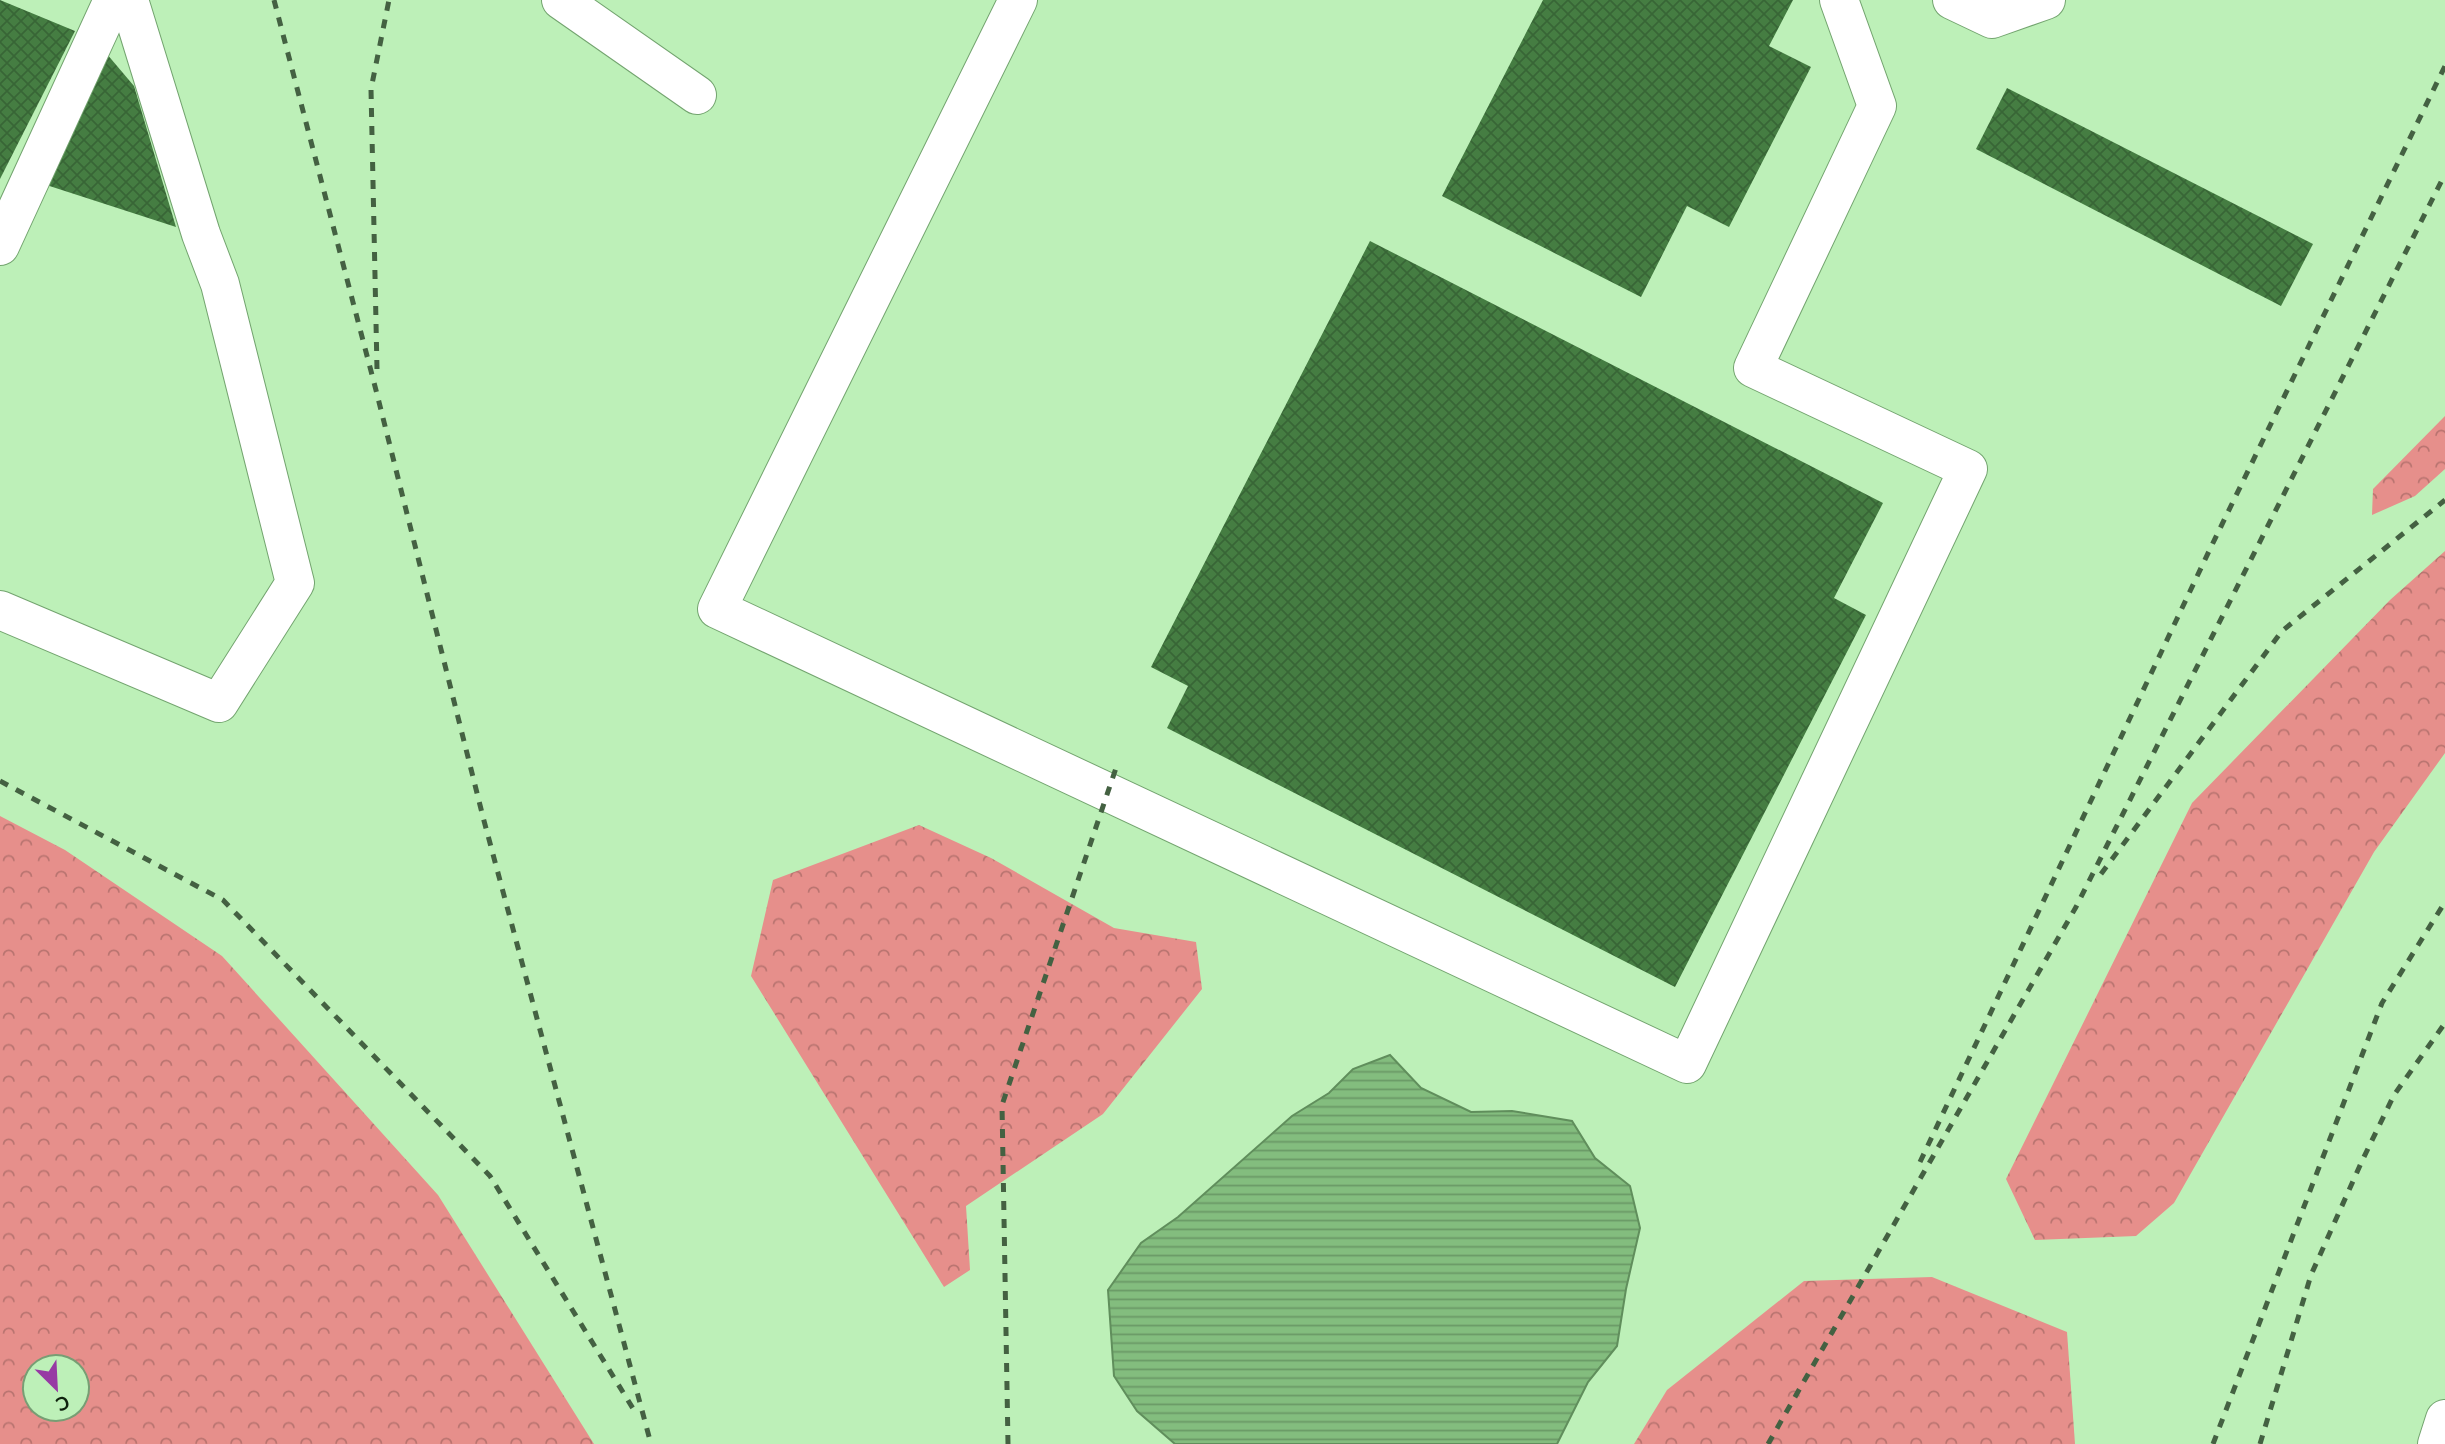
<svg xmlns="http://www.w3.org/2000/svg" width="2445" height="1444" font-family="Mulish,sans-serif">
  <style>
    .forest { fill: url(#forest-crowns); fill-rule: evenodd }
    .water { fill: url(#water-rules); stroke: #608e5c; stroke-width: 2 }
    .building { fill: url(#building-cross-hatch) }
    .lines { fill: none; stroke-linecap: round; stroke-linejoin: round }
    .minor-casing { stroke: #73a46f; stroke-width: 40 }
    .minor { stroke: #fff; stroke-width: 38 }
    .rail { stroke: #446142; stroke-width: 5; stroke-dasharray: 9 9; stroke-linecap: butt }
  </style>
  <defs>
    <pattern id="forest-crowns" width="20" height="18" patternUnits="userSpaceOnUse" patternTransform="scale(1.75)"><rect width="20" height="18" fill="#e68f8b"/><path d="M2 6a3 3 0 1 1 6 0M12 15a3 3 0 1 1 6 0" fill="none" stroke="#b97470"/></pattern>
    <pattern id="water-rules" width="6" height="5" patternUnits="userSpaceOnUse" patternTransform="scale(1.75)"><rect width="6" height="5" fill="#83bd7e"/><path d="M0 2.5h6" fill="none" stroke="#6a9966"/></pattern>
    <pattern id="building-cross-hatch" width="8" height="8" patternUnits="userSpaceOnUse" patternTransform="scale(1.75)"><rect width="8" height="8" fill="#457d42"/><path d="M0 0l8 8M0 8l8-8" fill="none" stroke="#386636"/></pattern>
  </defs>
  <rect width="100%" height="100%" fill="#bdf0b8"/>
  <!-- forest -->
  <g class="forest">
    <polygon points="2445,416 2445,469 2415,496 2372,515 2373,489"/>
    <polygon points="2445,551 2445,753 2374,852 2174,1203 2136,1236 2035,1240 2006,1179 2192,803 2390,600"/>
    <path d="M 0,816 L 65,850 L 222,956 L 438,1195 L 594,1444 L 0,1444 ZM 35,1367 L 77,1367 L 77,1409 L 35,1409 Z"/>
    <polygon points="919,825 991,858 1114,928 1196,942 1202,989 1103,1114 966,1206 970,1270 944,1287 751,976 773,880"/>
    <polygon points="1932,1277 2067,1332 2075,1444 1634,1444 1667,1390 1804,1281"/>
  </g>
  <!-- water -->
  <polygon class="water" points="1390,1055 1421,1088 1471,1112 1512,1111 1572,1121 1595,1158 1630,1186 1640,1228 1626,1289 1617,1346 1588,1382 1557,1444 1175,1444 1137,1411 1114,1376 1108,1290 1141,1243 1178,1217 1292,1116 1329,1093 1353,1069"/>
  <!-- building -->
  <g class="building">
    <polygon points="0,0 75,31 0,179"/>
    <polygon points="1543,0 1793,0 1769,46 1811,67 1729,227 1687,206 1641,297 1442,196"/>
    <polygon points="95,40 134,86 176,227 31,180"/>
    <polygon points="2007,88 2313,244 2281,306 1976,149"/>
    <polygon points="1370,241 1883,503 1834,598 1866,615 1675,987 1167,728 1188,686 1151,667"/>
  </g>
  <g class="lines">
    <!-- minor casing -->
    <g class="minor-casing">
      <g id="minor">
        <polyline points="561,0 697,95"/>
        <polyline points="1018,0 717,609 1687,1064 1968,469 1753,368 1877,106 1839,0"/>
        <polyline points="1952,0 1992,19 2046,0"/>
        <polyline points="0,246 113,0"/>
        <polyline points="0,610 219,703 295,583 220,284 201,234 129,0"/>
        <polyline points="2437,1444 2445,1419"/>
      </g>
    </g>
    <!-- minor -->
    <use href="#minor" class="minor"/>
    <!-- rail -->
    <g class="rail">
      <polyline points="274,0 377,394 483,817 651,1444"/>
      <polyline points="377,369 371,89 389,0"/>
      <polyline points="0,781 223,900 490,1176 637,1415"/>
      <polyline points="2101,874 2282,631 2445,500"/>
      <polyline points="1920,1162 2210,549 2445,66"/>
      <polyline points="1008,1444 1002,1105 1116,768"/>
      <polyline points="1768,1444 2076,907 2445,174"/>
      <polyline points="2213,1444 2382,1003 2445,902"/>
      <polyline points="2260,1444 2311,1275 2362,1161 2394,1095 2445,1023"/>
    </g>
  </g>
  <!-- north arrow -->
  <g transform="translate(56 1388) rotate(156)"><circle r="33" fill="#bdf0b8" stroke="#779e74" stroke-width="2"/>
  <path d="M0-5L12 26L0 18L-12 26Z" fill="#973aa4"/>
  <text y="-10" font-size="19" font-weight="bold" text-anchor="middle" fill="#0f220e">С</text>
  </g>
</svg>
